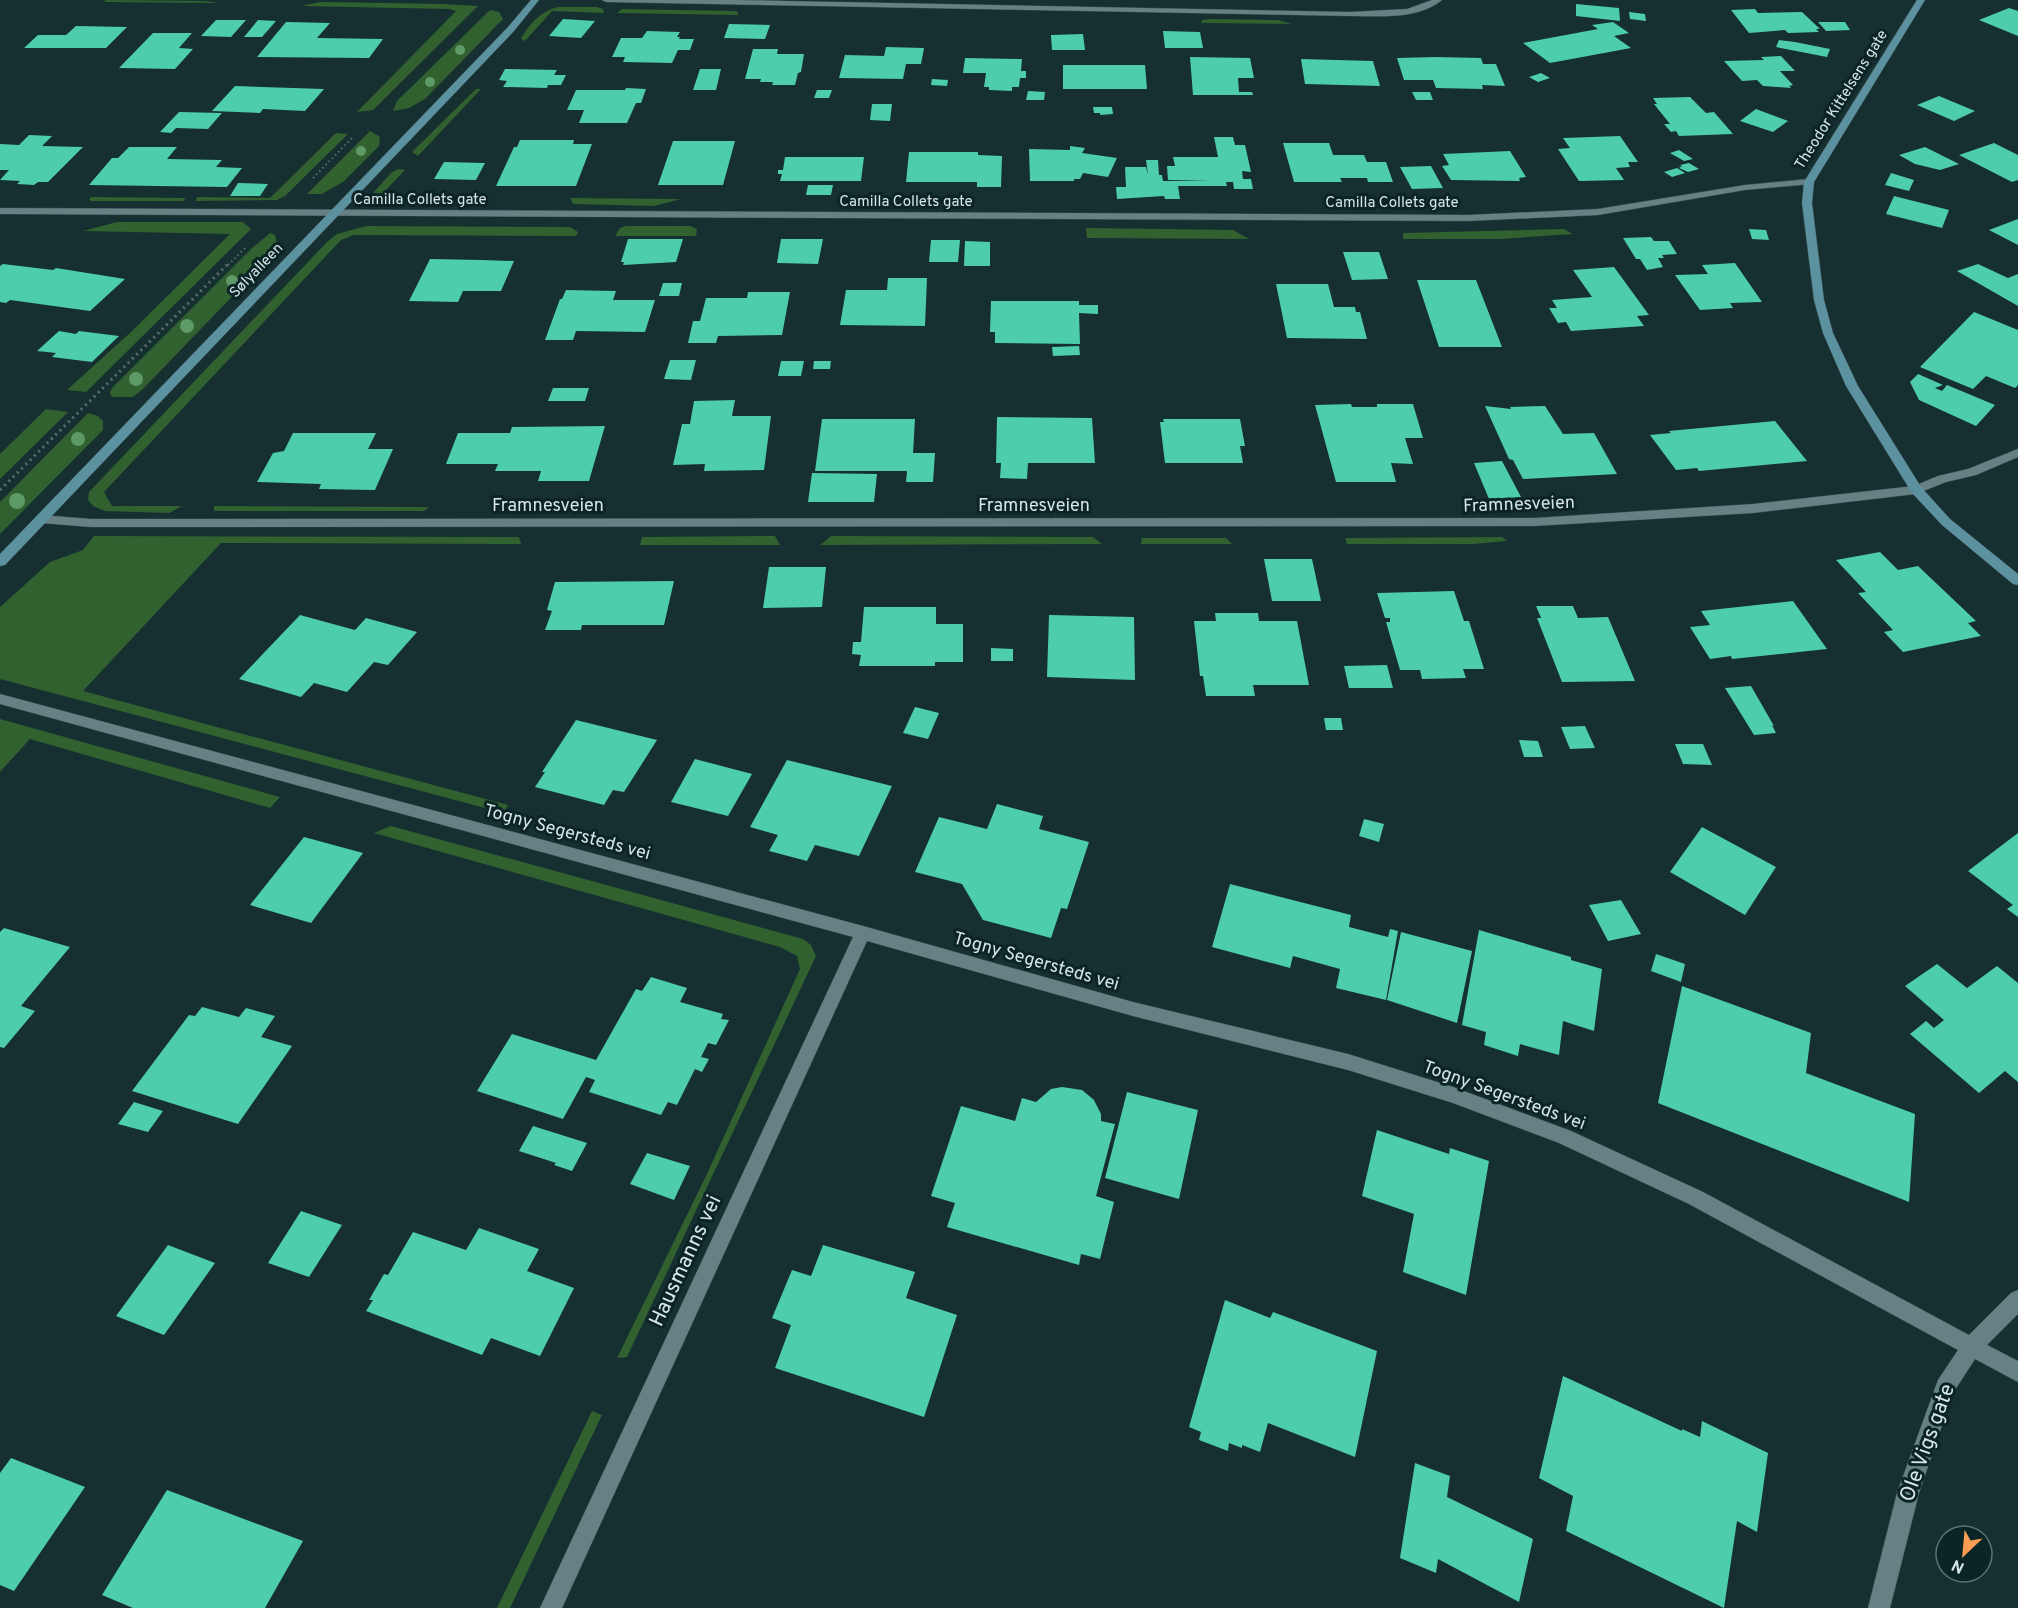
<svg xmlns="http://www.w3.org/2000/svg" width="2018" height="1608" font-family="Overpass,sans-serif">
  <style>
    .green { fill: #30612f }
    .building { fill: #4ecdab }
    .lines { fill: none; stroke-linecap: round; stroke-linejoin: round }
    .street-casing { stroke: #384d4e; stroke-width: 1 }
    .secondary-casing { stroke: #384d4e; stroke-width: 1 }
    .path-far1 { stroke: #5a6f71; stroke-width: 2; stroke-dasharray: 1.5 3; stroke-linecap: butt }
    .path { stroke: #5a6f71; stroke-width: 3; stroke-dasharray: 2 4; stroke-linecap: butt }
    .street { fill: #668183; fill-rule: evenodd }
    .secondary { fill: #5c91a0; fill-rule: evenodd }
    .tree { fill: #5e9a67 }
    .labels { text-anchor: middle; dominant-baseline: central; stroke-width: 6; stroke-linejoin: round; paint-order: stroke }
    .far-street-label { font-size: 15px; fill: #d7e5e6; stroke: #0b2527 }
    .street-label { font-size: 18px; fill: #d7e5e6; stroke: #0b2527 }
    .near-street-label { font-size: 21px; fill: #d7e5e6; stroke: #0b2527 }
  </style>
  <rect width="100%" height="100%" fill="#162f31"/>
  <!-- green -->
  <g class="green">
    <polygon points="106,0 205,1 219,3 103,2"/>
    <polygon points="320,2 444,4 478,6 373,110 357,112 456,11 449,9 301,6"/>
    <path d="M 559,7 L 597,7 L 603,9 L 604,13 L 552,11 L 525,41 L 521,39 C 528,25 543,9 559,7 Z"/>
    <polygon points="622,9 734,11 738,12 738,15 617,13"/>
    <polygon points="490,10 499,12 503,19 425,99 409,108 393,111 397,101"/>
    <polygon points="1213,19 1278,20 1292,24 1201,23 1202,20"/>
    <polygon points="476,89 481,89 418,156 412,152"/>
    <polygon points="370,131 380,137 379,146 343,182 322,194 307,194"/>
    <polygon points="336,133 348,134 285,196 277,200 196,201 197,197 270,198"/>
    <polygon points="398,169 405,170 384,192 390,198 422,198 386,202 375,199 373,193 391,173"/>
    <polygon points="91,197 186,198 183,201 91,201 89,199"/>
    <polygon points="570,198 681,199 654,206 573,204"/>
    <polygon points="117,222 243,222 251,229 86,392 67,390 131,332 230,234 83,231"/>
    <polygon points="366,226 570,227 578,232 576,236 354,235 341,240 104,492 112,506 182,506 169,513 105,511 93,506 88,500 89,492 328,241 337,234"/>
    <polygon points="626,226 690,226 697,229 696,236 615,236 620,228"/>
    <polygon points="1086,228 1233,230 1249,239 1087,238"/>
    <polygon points="1564,229 1573,234 1500,239 1403,239 1403,233"/>
    <polygon points="270,233 275,235 278,247 275,252 143,389 133,397 112,397 110,393 112,388 251,249"/>
    <polygon points="46,409 68,412 0,479 0,454"/>
    <polygon points="88,413 98,416 103,421 103,430 0,534 0,502"/>
    <polygon points="214,506 429,507 424,511 214,511"/>
    <polygon points="94,536 519,537 521,544 221,543 83,691 508,805 504,813 0,679 0,607 50,562 83,550"/>
    <polygon points="775,536 780,545 640,545 642,537"/>
    <polygon points="831,536 1093,537 1102,544 820,545"/>
    <polygon points="1502,537 1507,541 1473,544 1347,544 1345,538"/>
    <polygon points="1142,538 1226,538 1232,544 1141,544"/>
    <polygon points="0,719 280,797 270,808 30,739 0,772"/>
    <polygon points="391,826 803,939 811,945 816,956 627,1357 617,1358 706,1176 800,969 797,956 780,947 374,833"/>
    <polygon points="592,1411 602,1415 510,1608 497,1608"/>
  </g>
  <!-- building -->
  <g class="building">
    <polygon points="1576,4 1619,8 1620,21 1576,16"/>
    <polygon points="2009,8 2018,11 2018,36 1979,20"/>
    <polygon points="1755,9 1758,13 1802,12 1820,29 1816,29 1819,32 1788,33 1785,30 1749,33 1731,10"/>
    <polygon points="1629,12 1645,14 1646,21 1630,19"/>
    <polygon points="563,19 595,21 581,38 549,36"/>
    <polygon points="216,20 246,20 231,37 201,36"/>
    <polygon points="258,20 276,21 262,37 244,37"/>
    <polygon points="286,22 330,23 317,38 383,39 369,58 257,57"/>
    <polygon points="1613,22 1629,33 1614,36 1631,48 1550,63 1523,43 1598,29 1592,25"/>
    <polygon points="1818,22 1845,22 1850,30 1826,31"/>
    <polygon points="729,24 770,25 765,39 724,38"/>
    <polygon points="76,26 127,27 106,48 24,48 38,35 66,35"/>
    <polygon points="647,31 680,32 677,37 680,37 679,39 694,39 690,50 678,50 672,63 623,62 625,57 612,57 621,38 642,38"/>
    <polygon points="1163,31 1200,32 1203,48 1165,48"/>
    <polygon points="153,33 192,33 179,48 193,49 175,69 119,68"/>
    <polygon points="1083,34 1085,50 1052,50 1051,35"/>
    <polygon points="1779,40 1795,42 1830,49 1827,57 1776,47"/>
    <polygon points="886,47 924,48 921,64 906,64 903,79 839,78 845,55 884,56"/>
    <polygon points="753,49 778,49 777,54 804,54 801,72 798,73 795,85 772,85 773,82 760,82 761,79 745,79"/>
    <polygon points="1781,56 1795,71 1780,71 1793,85 1789,86 1791,88 1763,86 1757,80 1742,81 1724,61 1764,60 1761,57"/>
    <polygon points="1190,57 1250,58 1254,78 1238,78 1239,92 1252,92 1253,95 1193,95"/>
    <polygon points="1435,57 1481,58 1483,64 1496,64 1505,86 1482,85 1483,89 1436,88 1433,80 1404,80 1397,58"/>
    <polygon points="965,58 1022,59 1021,71 1026,71 1026,78 1020,78 1019,87 1012,87 1012,91 989,90 989,87 984,87 986,73 963,73"/>
    <polygon points="1301,59 1373,61 1380,86 1305,84"/>
    <polygon points="1063,65 1145,65 1147,89 1063,89"/>
    <polygon points="505,69 557,70 554,75 566,75 561,85 548,85 547,88 503,87 507,81 499,80"/>
    <polygon points="700,69 721,69 716,90 693,90"/>
    <polygon points="1541,73 1550,78 1538,82 1529,77"/>
    <polygon points="932,79 948,80 947,86 931,85"/>
    <polygon points="235,86 324,89 305,111 263,109 260,113 212,111"/>
    <polygon points="626,88 646,89 641,103 636,103 627,123 579,123 584,110 567,110 576,90 625,90"/>
    <polygon points="817,90 832,90 829,98 814,98"/>
    <polygon points="1028,91 1045,92 1044,100 1026,100"/>
    <polygon points="1412,92 1430,92 1433,100 1416,100"/>
    <polygon points="1939,96 1975,111 1954,121 1917,105"/>
    <polygon points="1690,97 1706,113 1714,112 1733,134 1679,136 1676,131 1671,132 1664,124 1670,124 1654,104 1657,104 1653,98"/>
    <polygon points="872,104 892,104 890,121 870,120"/>
    <polygon points="1093,107 1112,107 1113,114 1100,115 1100,113 1094,113"/>
    <polygon points="1756,109 1788,121 1773,132 1740,121"/>
    <polygon points="179,112 222,113 208,129 176,128 171,133 160,132"/>
    <polygon points="29,135 52,136 42,146 83,147 48,182 38,182 34,185 17,184 20,181 0,180 9,170 0,170 0,144 19,145"/>
    <polygon points="1620,136 1638,162 1628,162 1630,167 1616,168 1624,180 1579,181 1558,149 1570,148 1563,138"/>
    <polygon points="1214,137 1233,137 1235,145 1245,145 1251,172 1242,171 1243,179 1251,179 1253,189 1234,189 1233,182 1226,182 1227,186 1178,186 1180,199 1165,199 1164,196 1117,199 1116,187 1126,187 1125,167 1146,167 1148,175 1146,160 1158,160 1159,175 1162,175 1163,181 1213,181 1168,180 1167,166 1175,166 1173,157 1218,157"/>
    <polygon points="520,140 574,140 573,144 592,144 576,186 496,186 514,147 517,147"/>
    <polygon points="673,141 735,141 723,185 658,185"/>
    <polygon points="1283,143 1329,143 1333,155 1364,155 1367,162 1386,162 1393,182 1368,182 1367,178 1340,178 1342,182 1294,182"/>
    <polygon points="1994,143 2018,155 2018,180 2012,182 1959,155"/>
    <polygon points="1070,146 1085,148 1082,153 1117,158 1108,177 1083,173 1080,179 1074,179 1074,181 1030,181 1029,149 1070,150"/>
    <polygon points="129,147 177,147 167,159 222,160 216,167 242,168 227,187 89,185 112,158 118,158"/>
    <polygon points="1925,147 1959,164 1940,170 1915,164 1899,155"/>
    <polygon points="1679,150 1693,159 1684,161 1670,153"/>
    <polygon points="1510,151 1526,177 1519,178 1520,181 1451,180 1442,166 1449,165 1443,154"/>
    <polygon points="909,152 978,152 978,155 1002,156 1001,187 977,187 977,182 906,182"/>
    <polygon points="785,157 864,157 861,181 780,181 782,174 778,174 778,170 783,170"/>
    <polygon points="444,162 485,163 476,180 434,179"/>
    <polygon points="1689,163 1699,169 1688,172 1679,168 1682,166 1680,165"/>
    <polygon points="1431,166 1443,188 1412,189 1400,167"/>
    <polygon points="1677,168 1685,173 1672,177 1664,172"/>
    <polygon points="1891,173 1914,180 1909,191 1885,185"/>
    <polygon points="238,183 268,184 260,196 230,196"/>
    <polygon points="808,185 833,185 831,195 806,195"/>
    <polygon points="1894,196 1949,210 1942,228 1886,214"/>
    <polygon points="2018,219 2018,245 1989,230"/>
    <polygon points="1749,229 1766,230 1769,240 1752,239"/>
    <polygon points="1651,237 1654,241 1669,241 1677,254 1662,255 1664,258 1658,258 1663,267 1647,270 1640,259 1636,259 1623,238"/>
    <polygon points="628,239 683,239 676,262 623,265 624,262 621,262"/>
    <polygon points="781,239 823,239 818,264 777,263"/>
    <polygon points="931,240 960,240 958,262 929,262"/>
    <polygon points="965,241 990,242 990,266 964,266"/>
    <polygon points="1343,252 1379,252 1388,279 1352,280"/>
    <polygon points="430,259 482,260 514,261 501,291 463,291 458,302 409,301"/>
    <polygon points="1735,263 1762,302 1730,303 1733,308 1700,310 1675,275 1708,274 1702,265"/>
    <polygon points="3,264 53,270 56,268 125,279 90,311 10,300 6,303 0,302 0,266"/>
    <polygon points="1978,264 2008,278 2018,274 2018,306 1957,271"/>
    <polygon points="1614,267 1649,315 1637,316 1644,326 1571,331 1566,322 1558,323 1549,308 1557,308 1552,300 1592,297 1573,270"/>
    <polygon points="888,278 927,278 925,326 840,325 846,290 887,290"/>
    <polygon points="1417,280 1476,280 1502,347 1439,347"/>
    <polygon points="663,283 682,283 679,296 659,296"/>
    <polygon points="1276,284 1328,284 1334,307 1355,307 1356,312 1360,312 1367,339 1287,338"/>
    <polygon points="566,290 616,291 613,300 655,300 645,332 576,331 573,340 545,340 560,299 562,299"/>
    <polygon points="748,292 790,292 782,335 718,336 716,343 688,343 693,321 700,321 706,298 747,298"/>
    <polygon points="991,301 1079,301 1079,305 1098,305 1098,314 1079,313 1080,344 995,343 995,332 990,332"/>
    <polygon points="1974,312 2018,330 2018,385 2015,388 1986,376 1973,389 1920,367"/>
    <polygon points="59,331 76,334 79,331 119,336 92,362 52,357 56,353 37,351"/>
    <polygon points="1079,346 1080,355 1053,356 1052,347"/>
    <polygon points="670,360 696,360 691,380 664,379"/>
    <polygon points="781,361 804,361 801,376 778,376"/>
    <polygon points="814,361 831,361 830,369 813,369"/>
    <polygon points="1918,374 1943,385 1935,388 1942,391 1947,385 1995,405 1976,426 1919,400 1910,382"/>
    <polygon points="553,388 589,388 585,401 548,401"/>
    <polygon points="735,400 732,416 771,416 764,470 704,471 705,464 673,465 682,424 690,424 694,401"/>
    <polygon points="1351,404 1352,407 1377,407 1377,404 1413,404 1423,438 1405,438 1413,464 1391,463 1396,482 1336,482 1315,405"/>
    <polygon points="1485,406 1511,409 1510,407 1545,406 1563,434 1594,433 1617,474 1523,479 1513,460 1509,459"/>
    <polygon points="997,417 1092,418 1095,463 1028,463 1027,479 1000,478 1001,463 996,463"/>
    <polygon points="822,419 915,419 913,453 935,453 933,482 906,482 907,471 815,471"/>
    <polygon points="1163,419 1240,419 1245,446 1240,446 1243,463 1165,463 1160,422 1164,422"/>
    <polygon points="1775,421 1807,461 1699,471 1697,468 1676,470 1650,435 1671,433 1669,431"/>
    <polygon points="605,426 589,481 538,481 541,471 495,471 498,464 446,464 458,433 510,433 512,427"/>
    <polygon points="293,433 376,433 368,449 393,449 375,490 319,489 321,484 257,482 273,453 284,451"/>
    <polygon points="1502,461 1521,497 1489,499 1474,463"/>
    <polygon points="812,473 877,474 874,502 808,502"/>
    <polygon points="1880,552 1898,570 1918,566 1976,621 1968,623 1981,636 1903,652 1884,632 1893,630 1858,593 1866,592 1836,560"/>
    <polygon points="1264,559 1312,559 1321,601 1272,601"/>
    <polygon points="769,567 826,567 822,607 763,608"/>
    <polygon points="674,581 664,625 582,625 581,630 545,630 552,611 547,610 555,582"/>
    <polygon points="1454,591 1464,621 1469,621 1484,669 1463,669 1466,678 1422,679 1420,670 1400,670 1386,622 1390,622 1390,618 1385,618 1377,593"/>
    <polygon points="1793,601 1827,649 1732,659 1731,656 1710,659 1690,627 1710,625 1701,611"/>
    <polygon points="1536,606 1573,606 1578,618 1608,617 1635,681 1562,682 1537,618 1541,618"/>
    <polygon points="864,607 936,607 936,624 963,624 963,662 935,662 935,666 859,666 861,655 852,654 853,642 861,642"/>
    <polygon points="1215,613 1258,613 1259,621 1297,621 1309,685 1253,685 1255,696 1206,696 1203,676 1200,676 1194,621 1216,621"/>
    <polygon points="300,615 355,630 366,618 417,632 388,665 374,662 347,692 314,683 301,697 239,679"/>
    <polygon points="1049,615 1134,617 1135,680 1047,677"/>
    <polygon points="991,648 1013,649 1013,661 991,661"/>
    <polygon points="1387,665 1393,688 1349,688 1344,666"/>
    <polygon points="1751,686 1774,726 1772,725 1776,733 1754,735 1725,688"/>
    <polygon points="915,707 939,713 928,739 903,733"/>
    <polygon points="1324,718 1341,718 1343,730 1326,730"/>
    <polygon points="576,720 657,740 624,792 613,790 604,805 535,787 545,772 542,772"/>
    <polygon points="1585,726 1595,748 1570,749 1561,727"/>
    <polygon points="1519,740 1538,741 1543,757 1524,757"/>
    <polygon points="1675,744 1703,744 1712,765 1683,764"/>
    <polygon points="695,759 752,774 728,816 671,802"/>
    <polygon points="787,760 892,786 859,856 815,845 807,861 769,851 778,835 750,827"/>
    <polygon points="997,804 1043,816 1039,829 1089,842 1067,909 1061,908 1051,938 983,920 962,884 915,872 939,817 987,829"/>
    <polygon points="1364,819 1384,824 1379,842 1359,836"/>
    <polygon points="1702,827 1776,867 1745,915 1670,872"/>
    <polygon points="2018,833 2018,917 2007,909 2013,905 1968,871"/>
    <polygon points="304,837 363,853 311,923 250,905"/>
    <polygon points="1230,884 1351,915 1349,927 1388,937 1390,929 1398,931 1386,1000 1336,988 1340,969 1293,956 1290,968 1212,947"/>
    <polygon points="1621,900 1641,934 1608,941 1589,905"/>
    <polygon points="4,928 70,947 21,1006 35,1011 4,1048 0,1047 0,932"/>
    <polygon points="1479,930 1571,957 1571,960 1602,969 1594,1031 1563,1021 1559,1055 1520,1044 1518,1056 1484,1045 1486,1032 1462,1025"/>
    <polygon points="1401,932 1472,951 1457,1023 1387,1000"/>
    <polygon points="1656,954 1685,964 1681,982 1651,971"/>
    <polygon points="1937,964 1967,988 1997,966 2018,983 2018,1082 2005,1071 1979,1093 1910,1034 1926,1021 1934,1028 1944,1020 1905,986"/>
    <polygon points="651,977 687,988 680,1002 723,1014 721,1019 729,1020 716,1045 708,1043 701,1057 709,1059 702,1072 695,1069 677,1105 668,1102 661,1115 589,1092 595,1080 586,1077 563,1119 477,1091 512,1034 596,1060 636,989 642,991"/>
    <polygon points="1682,986 1811,1033 1806,1073 1915,1114 1909,1202 1658,1103"/>
    <polygon points="202,1007 239,1017 246,1008 275,1016 261,1037 292,1046 238,1124 132,1091 189,1015 195,1016"/>
    <polygon points="1062,1087 1082,1090 1094,1100 1101,1114 1101,1121 1115,1124 1096,1196 1114,1202 1100,1259 1081,1254 1079,1265 947,1227 955,1203 931,1196 961,1106 1015,1121 1022,1098 1036,1102 1051,1089"/>
    <polygon points="1127,1092 1198,1110 1179,1199 1105,1178"/>
    <polygon points="134,1102 163,1111 148,1132 118,1124"/>
    <polygon points="533,1126 587,1143 572,1171 554,1165 556,1163 519,1151"/>
    <polygon points="1377,1130 1449,1154 1450,1148 1489,1161 1466,1295 1403,1272 1414,1214 1362,1196"/>
    <polygon points="647,1153 690,1166 674,1200 630,1184"/>
    <polygon points="301,1211 342,1225 309,1277 268,1263"/>
    <polygon points="479,1228 539,1249 527,1271 574,1288 540,1356 491,1338 482,1355 366,1311 373,1300 369,1300 384,1274 388,1275 413,1232 466,1250"/>
    <polygon points="168,1245 215,1263 164,1335 116,1316"/>
    <polygon points="823,1245 915,1272 906,1298 957,1315 924,1417 775,1368 791,1325 772,1318 792,1270 811,1276"/>
    <polygon points="1225,1300 1270,1318 1273,1312 1377,1351 1355,1457 1268,1423 1260,1452 1242,1445 1242,1448 1229,1443 1228,1451 1199,1440 1201,1432 1189,1427"/>
    <polygon points="1563,1376 1682,1431 1682,1429 1700,1437 1702,1421 1768,1453 1757,1532 1737,1521 1724,1608 1566,1531 1573,1496 1539,1478"/>
    <polygon points="11,1458 85,1487 14,1591 0,1585 0,1473"/>
    <polygon points="1415,1463 1450,1476 1447,1497 1533,1539 1519,1602 1438,1559 1436,1573 1400,1558"/>
    <polygon points="167,1490 303,1541 265,1608 133,1608 102,1595"/>
  </g>
  <g class="lines">
    <!-- street casing -->
    <g class="street-casing">
      <g id="street">
        <path d="M 602,0 L 734,0 L 1350,12 L 1407,9 L 1432,0 L 1442,0 C 1418,20 1379,16 1350,16 L 606,2 Z"/>
        <polygon points="1809,179 1814,182 1812,184 1745,190 1598,215 1468,221 0,214 0,208 1468,215 1598,209 1745,185"/>
        <polygon points="2018,449 2018,457 1976,475 1946,482 1916,494 1753,513 1535,526 91,527 41,523 35,519 41,515 91,519 1535,518 1753,504 1914,486 1938,476 1968,469"/>
        <polygon points="0,694 863,926 1133,1002 1348,1054 1453,1087 1571,1131 1703,1192 1969,1335 2011,1293 2018,1290 2018,1314 1987,1345 2018,1361 2018,1382 1975,1359 1953,1393 1919,1493 1890,1608 1868,1608 1897,1493 1938,1380 1958,1350 1689,1204 1559,1143 1453,1103 1348,1070 1133,1016 867,941 562,1608 540,1608 853,937 0,704"/>
      </g>
    </g>
    <!-- secondary casing -->
    <g class="secondary-casing">
      <g id="secondary">
        <polygon points="531,0 539,0 514,31 5,565 0,566 0,554 508,27"/>
        <polygon points="1917,0 1925,0 1814,182 1812,203 1824,300 1833,333 1858,386 1921,487 1950,519 2018,574 2018,585 2013,584 1942,525 1912,493 1846,386 1823,333 1814,300 1802,203 1804,182"/>
      </g>
    </g>
    <!-- path-far1 -->
    <g class="path-far1">
      <polyline points="313,178 352,138"/>
      <polyline points="228,265 245,248"/>
    </g>
    <!-- path -->
    <polyline class="path" points="0,490 229,263"/>
    <!-- street -->
    <use href="#street" class="street"/>
    <!-- secondary -->
    <use href="#secondary" class="secondary"/>
  </g>
  <!-- trees -->
  <g class="tree">
    <circle cx="460" cy="50" r="5"/>
    <circle cx="430" cy="82" r="5"/>
    <circle cx="361" cy="151" r="5"/>
    <circle cx="232" cy="281" r="6"/>
    <circle cx="187" cy="326" r="7"/>
    <circle cx="136" cy="379" r="7"/>
    <circle cx="78" cy="439" r="7"/>
    <circle cx="17" cy="501" r="8"/>
  </g>
  <g class="labels">
    <!-- far-street labels -->
    <g class="far-street-label">
      <text transform="translate(1842 100) rotate(-58)">Theodor Kittelsens gate</text>
      <text x="420" y="200">Camilla Collets gate</text>
      <text x="906" y="202">Camilla Collets gate</text>
      <text x="1392" y="203">Camilla Collets gate</text>
      <text transform="translate(257 271) rotate(-46)">Sølyalleen</text>
    </g>
    <!-- street labels -->
    <g class="street-label">
      <text transform="translate(1519 505) rotate(-2)">Framnesveien</text>
      <text x="548" y="506">Framnesveien</text>
      <text x="1034" y="506">Framnesveien</text>
      <text transform="translate(567 833) rotate(15)">Togny Segersteds vei</text>
      <text transform="translate(1036 962) rotate(16)">Togny Segersteds vei</text>
      <text transform="translate(1504 1096) rotate(20)">Togny Segersteds vei</text>
    </g>
    <!-- near-street labels -->
    <g class="near-street-label">
      <text transform="translate(686 1261) rotate(-65)">Hausmanns vei</text>
      <text transform="translate(1928 1443) rotate(-70)">Ole Vigs gate</text>
    </g>
  </g>
  <!-- north arrow -->
  <g transform="translate(1964 1554) rotate(206)"><circle r="28" fill="#0b2527" stroke="#5d7273" stroke-width="1.5"/>
  <path d="M0-4.5L10 22L0 15L-10 22Z" fill="#fc9d53"/>
  <text y="-9" font-size="16" font-weight="bold" text-anchor="middle" fill="#d7e5e6">N</text>
  </g>
</svg>
